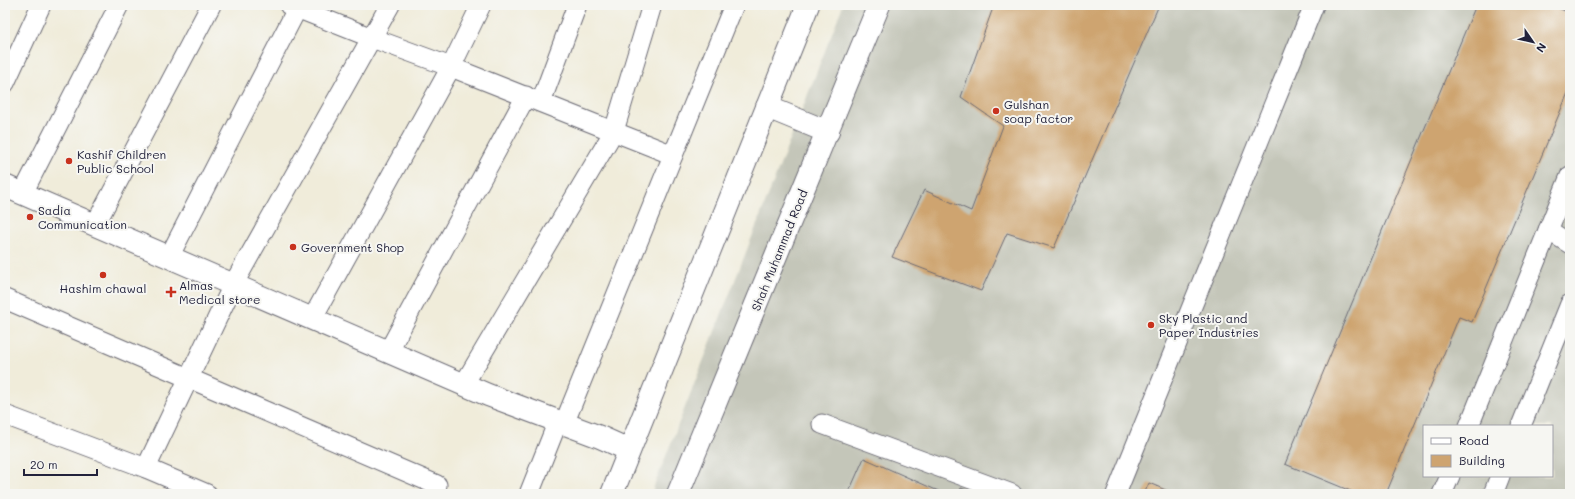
<svg xmlns="http://www.w3.org/2000/svg" width="1575" height="499" font-family="Mali,sans-serif">
  <style>
    .industrial { fill: #c4c6b9; fill-rule: evenodd }
    .building { fill: #cea470 }
    .lines { fill: none; stroke-linecap: round; stroke-linejoin: round }
    .minor-casing { stroke: #6a6973; stroke-width: 21 }
    .tertiary-casing { stroke: #6a6973; stroke-width: 24 }
    .minor { stroke: #fff; stroke-width: 19 }
    .tertiary { stroke: #fff; stroke-width: 22 }
    .poi-dot { fill: #c8321e; stroke: #f6f6f2; stroke-width: 1.5 }
    .labels { text-anchor: middle; dominant-baseline: central; stroke-width: 4; stroke-linejoin: round; paint-order: stroke }
    .poi-label { font-size: 12px; fill: #22223b; stroke: #f6f6f2; text-anchor: start }
    .street-label { font-size: 12px; fill: #22223b; stroke: #f6f6f2 }
  </style>
  <rect width="100%" height="100%" fill="#f6f6f2"/>
  <filter id="ink" filterUnits="userSpaceOnUse"><feTurbulence type="fractalNoise" baseFrequency=".025" numOctaves="2"/><feDisplacementMap in="SourceGraphic" scale="8" xChannelSelector="R" yChannelSelector="G"/><feConvolveMatrix kernelMatrix="1 2 1 2 8 2 1 2 1" color-interpolation-filters="sRGB"/></filter>
  <filter id="wash" filterUnits="userSpaceOnUse"><feTurbulence type="fractalNoise" baseFrequency=".012" numOctaves="4" result="noise"/><feDisplacementMap in="SourceGraphic" scale="16" xChannelSelector="R" yChannelSelector="G"/><feGaussianBlur stdDeviation="0.9" result="paint"/><feColorMatrix in="noise" values="0 0 0 0 0 0 0 0 0 0 0 0 0 0 0 0 0 1.4 0 .05"/><feComposite in="paint" operator="in"/></filter>
  <g filter="url(#wash)">
    <rect width="100%" height="100%" fill="#f0ecda"/>
    <!-- industrial -->
    <path class="industrial" d="M 843,5 L 1570,5 L 1570,494 L 651,494 ZM 1424,426 L 1552,426 L 1552,476 L 1424,476 Z"/>
    <g id="blocks">
      <!-- building -->
      <g class="building">
        <polygon points="994,5 1159,5 1054,248 1007,233 981,291 892,257 924,190 971,211 1003,126 961,97"/>
        <polygon points="1476,5 1551,5 1570,13 1570,88 1472,322 1459,317 1386,494 1358,494 1285,464"/>
        <polygon points="864,458 945,494 848,494"/>
        <polygon points="1149,483 1175,494 1144,494"/>
        <polygon points="961,488 976,494 959,494"/>
      </g>
    </g>
  </g>
  <g filter="url(#ink)">
    <use href="#blocks" fill-opacity="0" stroke="#6a6973" stroke-width="1"/>
    <g class="lines">
      <!-- minor casing -->
      <g class="minor-casing">
        <g id="minor">
          <polyline points="289,5 372,38 451,67 673,155"/>
          <polyline points="5,83 41,5"/>
          <polyline points="541,102 577,5"/>
          <polyline points="23,193 119,5"/>
          <polyline points="95,225 211,5"/>
          <polyline points="1548,230 1570,244"/>
          <polyline points="169,257 299,5"/>
          <polyline points="5,299 437,485"/>
          <polyline points="312,319 451,67 481,5"/>
          <polyline points="388,352 526,96"/>
          <polyline points="464,384 614,131 652,5"/>
          <polyline points="5,415 146,468 207,494"/>
          <polyline points="564,424 734,5"/>
          <polyline points="822,424 1012,494"/>
          <polyline points="1469,426 1570,176"/>
          <polyline points="1521,426 1570,304"/>
          <polyline points="146,468 233,285 390,5"/>
          <polyline points="529,494 558,421"/>
          <polyline points="1116,494 1314,5"/>
          <polyline points="1442,494 1450,476"/>
          <polyline points="1493,494 1500,476"/>
        </g>
      </g>
      <!-- tertiary casing -->
      <g class="tertiary-casing">
        <g id="tertiary">
          <polyline points="767,107 828,132"/>
          <polyline points="5,186 488,395 600,437 629,450"/>
          <polyline points="612,494 808,5"/>
          <polyline points="678,494 879,5"/>
        </g>
      </g>
      <!-- minor -->
      <use href="#minor" class="minor"/>
      <!-- tertiary -->
      <use href="#tertiary" class="tertiary"/>
    </g>
  </g>
  <!-- markers -->
  <g class="poi-dot">
    <circle cx="996" cy="111" r="4"/>
    <circle cx="69" cy="161" r="4"/>
    <circle cx="30" cy="217" r="4"/>
    <circle cx="293" cy="247" r="4"/>
    <circle cx="103" cy="275" r="4"/>
    <path d="M169 286h4v4h4v4h-4v4h-4v-4h-4v-4h4z"/>
    <circle cx="1151" cy="325" r="4"/>
  </g>
  <g class="labels">
    <!-- poi labels -->
    <g class="poi-label">
      <text x="1004" y="104">Gulshan<tspan x="1004" dy="14">soap factor</tspan></text>
      <text x="77" y="154">Kashif Children<tspan x="77" dy="14">Public School</tspan></text>
      <text x="38" y="210">Sadia<tspan x="38" dy="14">Communication</tspan></text>
      <text x="301" y="247">Government Shop</text>
      <text x="179" y="285">Almas<tspan x="179" dy="14">Medical store</tspan></text>
      <text x="103" y="288" text-anchor="middle">Hashim chawal</text>
      <text x="1159" y="318">Sky Plastic and<tspan x="1159" dy="14">Paper Industries</tspan></text>
    </g>
    <!-- street labels -->
    <g class="street-label">
      <text transform="translate(779 250) rotate(-68)">Shah Muhammad Road</text>
    </g>
  </g>
  <!-- margin -->
  <rect width="1575" height="499" fill="none" stroke="#f6f6f2" stroke-width="20"/>
  <!-- legend -->
  <rect x="1423" y="425" width="130" height="52" fill="#f6f6f2" stroke="#a1a1a9"/>
  <rect x="1431" y="438" width="20" height="6" fill="#ffffff" stroke="#a1a1a9"/>
  <text x="1459" y="445" font-size="12" fill="#22223b">Road</text>
  <rect x="1431" y="455" width="20" height="12" fill="#cea470" stroke="#a1a1a9"/>
  <text x="1459" y="465" font-size="12" fill="#22223b">Building</text>
  <!-- north arrow -->
  <g transform="translate(1533 42) rotate(124)" stroke="#f6f6f2" stroke-width="3" paint-order="stroke">
  <path d="M0-3L7 15L0 10L-7 15Z" fill="#22223b"/>
  <text y="-6" font-size="11" font-weight="bold" text-anchor="middle" fill="#22223b">N</text>
  </g>
  <!-- scale -->
  <path d="M24 469v6h73v-6" fill="none" stroke="#22223b" stroke-width="2"/>
  <text x="30" y="469" font-size="12" fill="#22223b" stroke="#f6f6f2" stroke-width="3" paint-order="stroke">20 m</text>
</svg>
